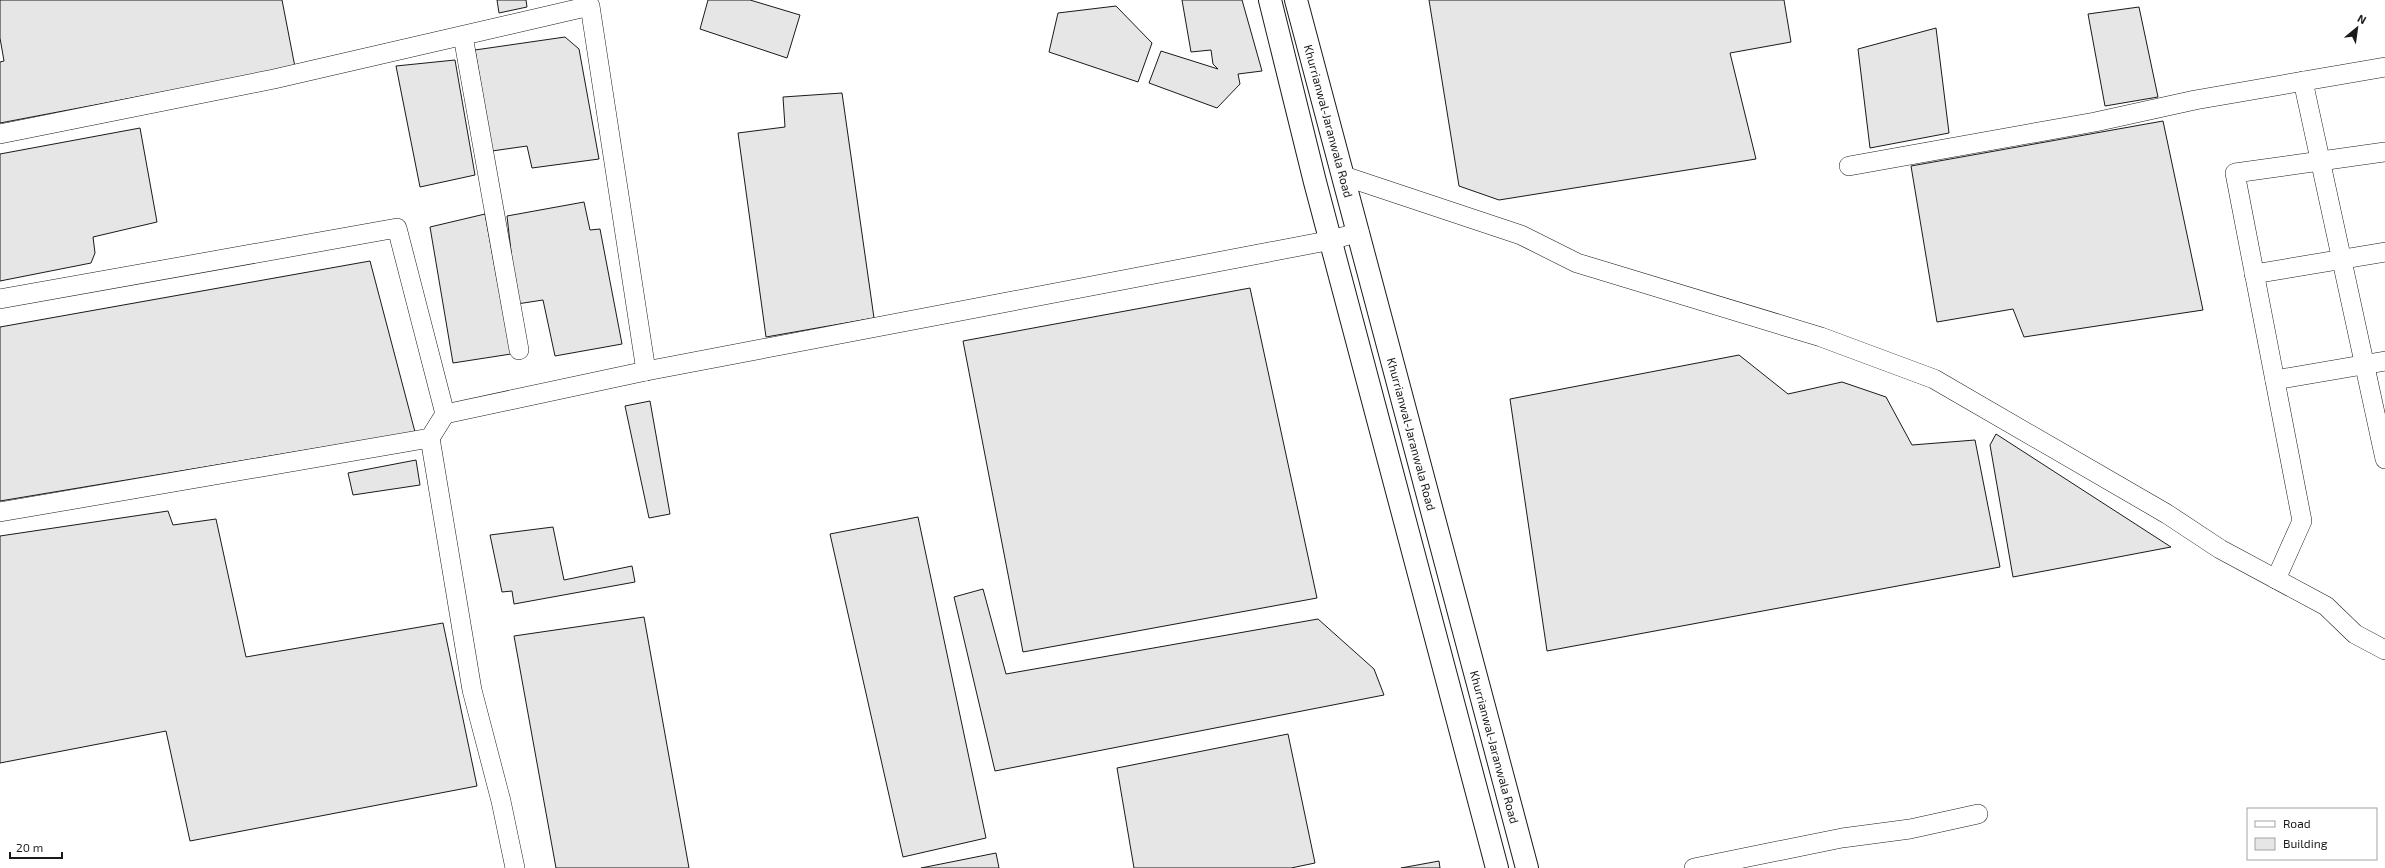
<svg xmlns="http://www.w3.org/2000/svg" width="2385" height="868" font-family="'Exo 2',sans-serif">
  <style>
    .building { fill: #e6e6e6; stroke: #1a1a1a }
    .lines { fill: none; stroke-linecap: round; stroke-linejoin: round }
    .minor-casing { stroke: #1a1a1a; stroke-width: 20 }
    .major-casing { stroke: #1a1a1a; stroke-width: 24 }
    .minor { stroke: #fff; stroke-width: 19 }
    .major { stroke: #fff; stroke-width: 22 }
    .labels { text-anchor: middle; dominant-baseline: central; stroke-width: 3; stroke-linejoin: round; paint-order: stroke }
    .street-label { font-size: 12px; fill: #1a1a1a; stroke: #fff }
  </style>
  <rect width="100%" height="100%" fill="#fff"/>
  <!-- building -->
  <g class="building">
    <polygon points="0,0 282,0 295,67 0,123 0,62 4,61 0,38"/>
    <polygon points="497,0 526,0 527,7 499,13"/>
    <polygon points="708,0 750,0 800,15 787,58 700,29"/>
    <polygon points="1182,0 1242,0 1262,71 1238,74 1240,84 1217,108 1149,83 1161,51 1218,69 1213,64 1211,50 1191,52"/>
    <polygon points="1429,0 1784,0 1791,42 1730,53 1756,159 1499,200 1459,186"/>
    <polygon points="1116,6 1152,43 1138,82 1049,52 1058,13"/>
    <polygon points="2139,7 2158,97 2105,106 2088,14"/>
    <polygon points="1936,28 1949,133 1870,148 1858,49"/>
    <polygon points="565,37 579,49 599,159 532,168 527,146 492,151 475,50"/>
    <polygon points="455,60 475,175 420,187 396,66"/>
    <polygon points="842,93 874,318 766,337 738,133 785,127 783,97"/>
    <polygon points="2163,121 2203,310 2024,337 2013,309 1937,322 1911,166"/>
    <polygon points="140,128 157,222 93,237 95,253 91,263 0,281 0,154"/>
    <polygon points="584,202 590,230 600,229 622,344 555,356 543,300 517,304 507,216"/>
    <polygon points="485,214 511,354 453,363 430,227"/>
    <polygon points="370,261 415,432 0,501 0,327"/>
    <polygon points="1250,288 1317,598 1023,652 963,341"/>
    <polygon points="1739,355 1788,394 1842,382 1886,397 1912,445 1975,440 2000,567 1547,651 1510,399"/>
    <polygon points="650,401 670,514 649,518 625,406"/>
    <polygon points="1996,434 2171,547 2013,577 1990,445"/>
    <polygon points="416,460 420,485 353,495 348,473"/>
    <polygon points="168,511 173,525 216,519 246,657 443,623 477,786 190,841 166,731 0,763 0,536"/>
    <polygon points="918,517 986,838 903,857 830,534"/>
    <polygon points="553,527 564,580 632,566 635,582 514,604 512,591 502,592 490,535"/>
    <polygon points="983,589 1006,674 1318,619 1374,669 1384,695 995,771 954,597"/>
    <polygon points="644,617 689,868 556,868 514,636"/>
    <polygon points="1288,734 1315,863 1291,868 1134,868 1117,768"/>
    <polygon points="996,853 999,868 921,868"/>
    <polygon points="1439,861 1440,868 1401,868"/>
  </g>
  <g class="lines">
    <!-- minor casing -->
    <g class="minor-casing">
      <g id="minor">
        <polyline points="463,36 519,350"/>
        <polyline points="2303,81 2385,459"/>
        <polyline points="0,134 274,79 590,6 646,371"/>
        <polyline points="1849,166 2095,122 2195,100 2385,67"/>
        <polyline points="1344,176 1521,235 1577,263 1821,337 1934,379 2167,514 2220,549 2326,606 2355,634 2385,650"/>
        <polyline points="2254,274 2385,252"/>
        <polyline points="0,299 397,228 445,414 430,438 0,512"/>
        <polyline points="2275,380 2385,361"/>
        <polyline points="445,414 646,371 1332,240 1359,232"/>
        <polyline points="430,438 472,690 501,801 515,868"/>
        <polyline points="2276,579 2302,521 2235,173 2385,152"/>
        <polyline points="1694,868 1842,838 1910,829 1978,814"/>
      </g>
    </g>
    <!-- major casing -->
    <g class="major-casing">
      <g id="major">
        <polyline points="1270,0 1315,182 1497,868"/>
        <polyline points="1296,0 1527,868"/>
      </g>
    </g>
    <!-- minor -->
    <use href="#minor" class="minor"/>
    <!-- major -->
    <use href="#major" class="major"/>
  </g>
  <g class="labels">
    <!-- street labels -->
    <g class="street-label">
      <text transform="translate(1329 121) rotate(75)">Khurrianwal-Jaranwala Road</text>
      <text transform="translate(1412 434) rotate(75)">Khurrianwal-Jaranwala Road</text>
      <text transform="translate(1495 747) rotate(75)">Khurrianwal-Jaranwala Road</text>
    </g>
  </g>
  <!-- legend -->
  <rect x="2247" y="808" width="130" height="52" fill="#ffffff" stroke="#a3a3a3"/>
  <rect x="2255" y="821" width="20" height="6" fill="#ffffff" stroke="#a3a3a3"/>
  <text x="2283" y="828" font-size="12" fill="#1a1a1a">Road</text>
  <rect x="2255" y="838" width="20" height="12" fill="#e6e6e6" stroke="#a3a3a3"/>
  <text x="2283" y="848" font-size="12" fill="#1a1a1a">Building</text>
  <!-- north arrow -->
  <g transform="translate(2357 28) rotate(29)" stroke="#ffffff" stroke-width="3" paint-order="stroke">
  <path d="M0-3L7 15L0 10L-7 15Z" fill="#1a1a1a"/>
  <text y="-6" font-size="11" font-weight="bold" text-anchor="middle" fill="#1a1a1a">N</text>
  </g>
  <!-- scale -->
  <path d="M10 852v6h52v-6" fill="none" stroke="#1a1a1a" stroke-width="2"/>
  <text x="16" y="852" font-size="12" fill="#1a1a1a" stroke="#ffffff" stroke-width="3" paint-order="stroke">20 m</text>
</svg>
